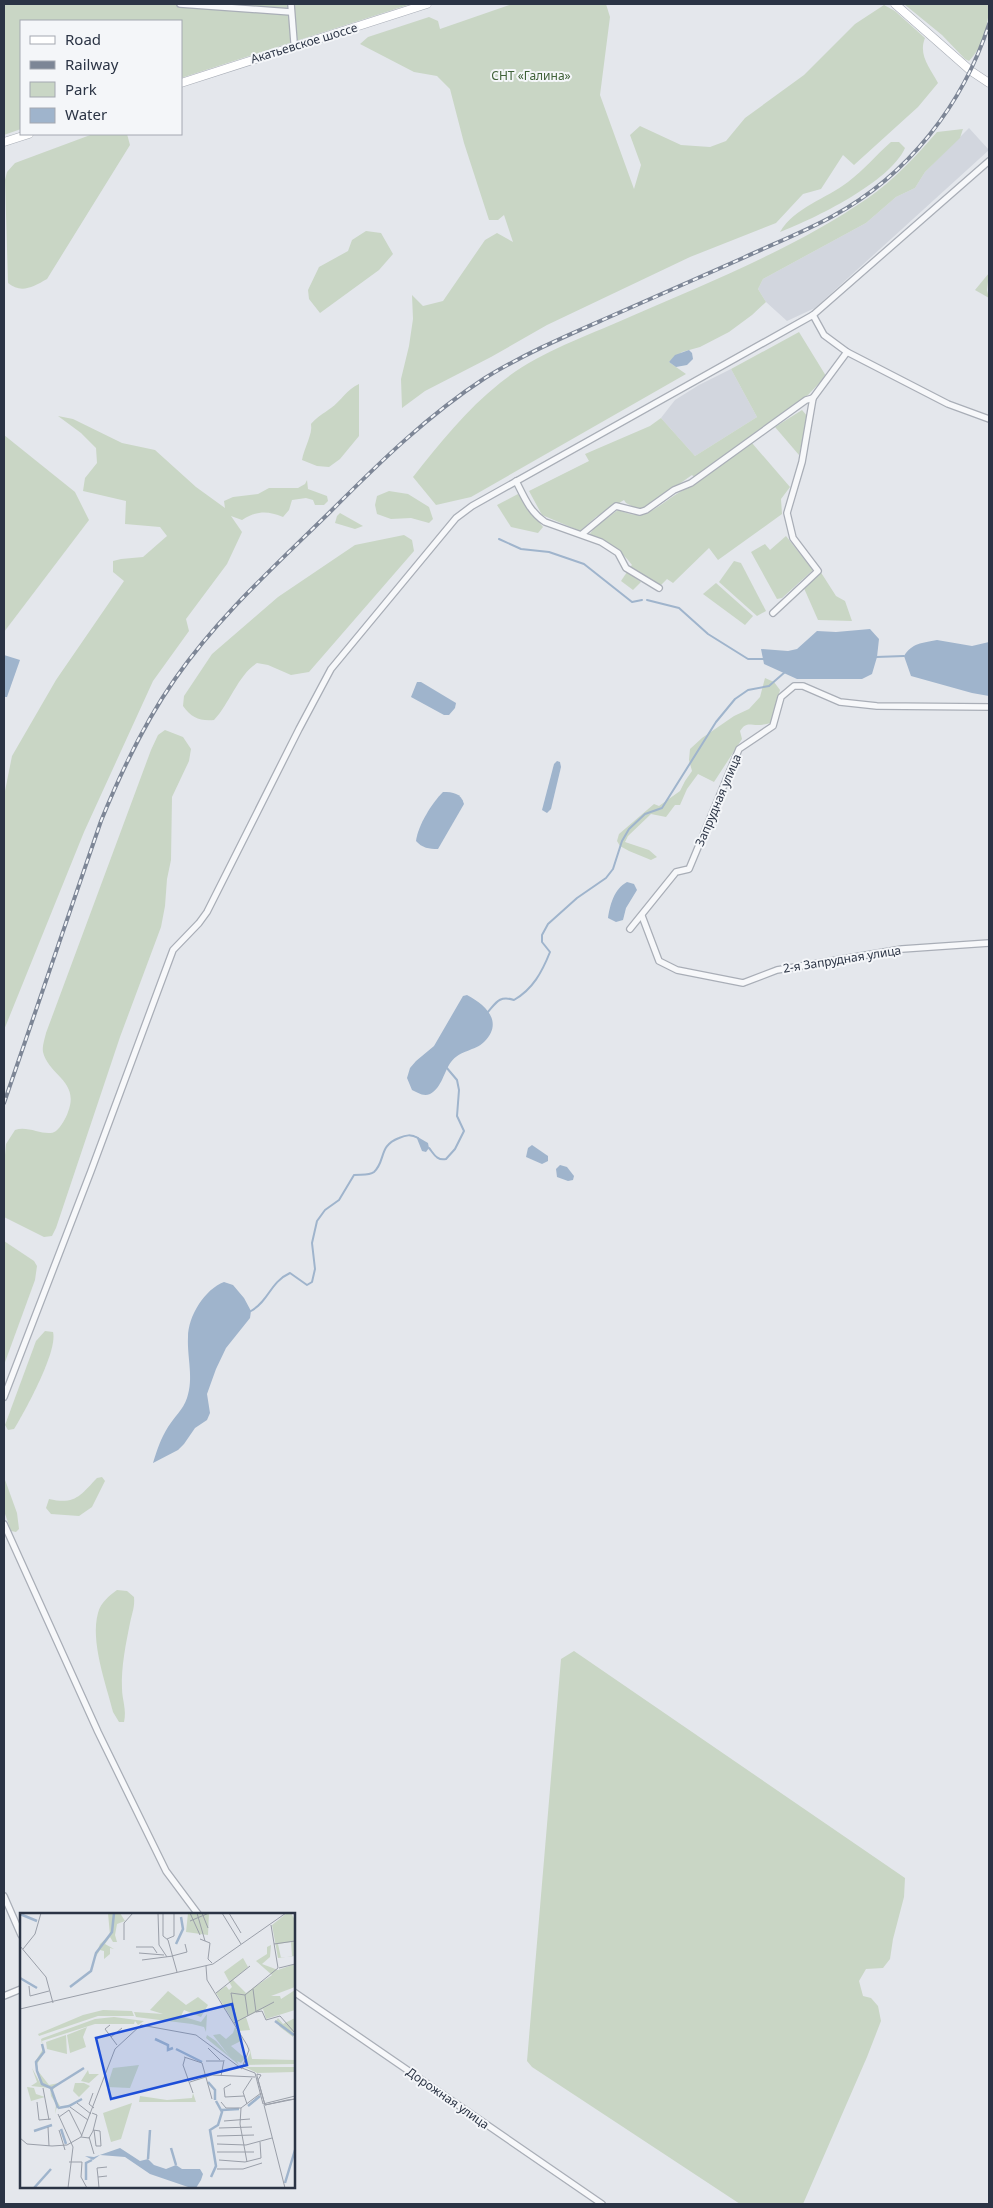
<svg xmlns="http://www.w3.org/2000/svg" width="993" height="2208" font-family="'Noto Sans',sans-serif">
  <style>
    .built { fill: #d2d6de }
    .green { fill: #c9d6c5 }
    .water { fill: #9fb4cc }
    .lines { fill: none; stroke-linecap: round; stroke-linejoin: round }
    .stream { stroke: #9fb4cc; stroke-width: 2 }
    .street-casing { stroke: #a9aeb7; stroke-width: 8 }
    .secondary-casing { stroke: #a9aeb7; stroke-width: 9 }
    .street { stroke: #f7f8fa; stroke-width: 5.5 }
    .secondary { stroke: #fff; stroke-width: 8 }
    .rail-casing { stroke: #7d8696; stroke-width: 4 }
    .rail { stroke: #f4f6f9; stroke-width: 2; stroke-dasharray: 5.5; stroke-linecap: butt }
    .labels { text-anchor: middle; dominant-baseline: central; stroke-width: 4; stroke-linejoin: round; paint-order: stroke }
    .street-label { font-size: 12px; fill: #2b3445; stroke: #f4f6f9 }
    .park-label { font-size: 12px; fill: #3f6138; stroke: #f4f6f9 }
    .inset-river { fill: none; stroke: #9fb4cc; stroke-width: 2.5 }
    .inset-road { fill: none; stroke: #9a9fa9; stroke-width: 1 }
    .view { fill: #1d4ed8; fill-opacity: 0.15; stroke: #1d4ed8; stroke-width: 2.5 }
    .inset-edge { fill: none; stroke: #2b3445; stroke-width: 2.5 }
  </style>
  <rect width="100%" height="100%" fill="#e4e7ec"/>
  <!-- built -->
  <g class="built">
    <polygon points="969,128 989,150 815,308 787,321 766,302 758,289 763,279 866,223 896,197 915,188 925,172"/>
    <polygon points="731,369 757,417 695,456 661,418 675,400 699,385"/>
  </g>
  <!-- green -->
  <g class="green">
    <polygon points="4,4 411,4 181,78 181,21 21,21 21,129 4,135"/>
    <path d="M 512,4 L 606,4 L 610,17 L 600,95 L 634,189 L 641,165 L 630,135 L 640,126 L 681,145 L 710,147 L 726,141 L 745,118 L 804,75 L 855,24 L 884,5 L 895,11 L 925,38 C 918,55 930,68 938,83 L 918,107 L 854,165 L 843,155 L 821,189 L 803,194 L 776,223 L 690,257 L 547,325 L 491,357 L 425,391 L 402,408 L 401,379 L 409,346 L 413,319 L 412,295 L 423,306 L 443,301 L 485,240 L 497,233 L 513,242 L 504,215 L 498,220 L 489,220 L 464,143 L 450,89 L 437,76 L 414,72 L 360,44 L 368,37 L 429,17 L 438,21 L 440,29 Z"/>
    <path d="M 904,4 L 989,4 C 989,23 983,47 969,61 L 965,59 L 942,35 Z"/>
    <path d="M 963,129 L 960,138 L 925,172 L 915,188 L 896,197 L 866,223 L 763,279 L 758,289 L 766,302 L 752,315 L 729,332 L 700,347 L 682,352 L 669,362 L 686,374 L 471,497 L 436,505 L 413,477 C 440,443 466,410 500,383 C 537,353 582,338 625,319 C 707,283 794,249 868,198 C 894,180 916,156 937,132 Z"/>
    <path d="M 93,134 L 127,134 L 130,145 L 47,279 C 33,287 21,294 8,283 L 5,180 L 7,172 L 15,163 Z"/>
    <path d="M 891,142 L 899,142 L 905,148 C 890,182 814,219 780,232 C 795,207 826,199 848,182 C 864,170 876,155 891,142 Z"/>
    <polygon points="366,231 381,233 393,254 379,270 320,313 309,299 308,290 319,267 348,251 352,240"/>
    <polygon points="989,273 987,290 989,298 975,290"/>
    <polygon points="799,332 826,376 808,395 695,478 692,475 648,506 639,510 626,503 624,500 596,517 580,531 542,515 529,491 589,461 585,454 650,426 661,418 695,456 757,417 731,369"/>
    <path d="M 359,384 L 359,436 L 340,459 L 329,467 L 317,466 L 302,460 C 304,448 313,434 311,424 C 318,416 323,414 331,408 C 341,401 347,389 359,384 Z"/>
    <polygon points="802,410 808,417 799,455 775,427"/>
    <path d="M 58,416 L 73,419 L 122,443 L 155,450 L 196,487 L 225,508 L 224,501 L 233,497 L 258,494 L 269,488 L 298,488 L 305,484 L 307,480 L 308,489 L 327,496 L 328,501 L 324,505 L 315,505 L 313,500 L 306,498 L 292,500 L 289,510 L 283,517 C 267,510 256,511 242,520 L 231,516 L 242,532 L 227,564 L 186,619 L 189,631 L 153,681 L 84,832 L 4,1030 L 4,796 L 12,756 L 56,680 L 124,581 L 113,572 L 113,561 L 121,559 L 143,557 L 167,536 L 160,527 L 125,524 L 126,501 L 83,491 L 85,478 L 97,463 L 96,448 L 81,433 Z"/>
    <polygon points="4,435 75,492 89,520 4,632"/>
    <path d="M 752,443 L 790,487 L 781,499 L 782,514 L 718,560 L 709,548 L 673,583 L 667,579 L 661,585 L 630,567 L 632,565 C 621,549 605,543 589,535 L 595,527 L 618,510 C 624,512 631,515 638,515 C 652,516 675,491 691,487 Z"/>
    <polygon points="389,491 408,494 429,507 433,519 429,523 411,518 391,519 377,514 375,505 377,496"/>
    <polygon points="518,494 543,527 538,533 511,527 497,505"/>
    <polygon points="340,513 363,526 355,529 335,523 337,516"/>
    <path d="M 404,535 L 412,540 L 414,551 L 309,672 L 291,675 L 268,665 L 257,663 C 238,675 230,703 214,720 C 199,721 192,718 183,706 L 184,696 L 212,654 L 278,597 L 355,545 Z"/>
    <polygon points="786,536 813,570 782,598 777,599 751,552 765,544 770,550"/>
    <polygon points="734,561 741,563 766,611 757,616 719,582"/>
    <polygon points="820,571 836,596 845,601 852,621 818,620 803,586"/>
    <polygon points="627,572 641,582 633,590 621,581"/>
    <polygon points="716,583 753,616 745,625 703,594"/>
    <path d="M 765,678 L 774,682 L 780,690 L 771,723 C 767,724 762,725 758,725 C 749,725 746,722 740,731 L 742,739 L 714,782 L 698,774 L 687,789 L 680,805 L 675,805 L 666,817 L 651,814 L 628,836 L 625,842 L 649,850 L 657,857 L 651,860 L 629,851 L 620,846 L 617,841 L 619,834 L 654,804 L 659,806 L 680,791 L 685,781 L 692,771 L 689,760 L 690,749 L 702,738 L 734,716 L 749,709 L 760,697 Z"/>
    <path d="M 165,730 L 183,737 L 191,749 L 189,761 L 172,797 L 171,860 L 167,879 L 165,906 L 161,927 L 120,1037 L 56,1228 L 52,1236 L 44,1237 L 4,1217 L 4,1166 L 6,1144 L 15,1130 C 29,1125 46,1138 56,1131 C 61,1127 66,1118 68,1112 C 80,1081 49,1076 43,1052 C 42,1046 45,1038 46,1033 L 151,750 L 158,735 Z"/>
    <polygon points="4,1241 34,1261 37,1266 35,1280 4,1365"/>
    <path d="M 45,1331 L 53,1332 C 58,1351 25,1411 14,1429 L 8,1430 L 5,1425 L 36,1341 Z"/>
    <polygon points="4,1477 17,1513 19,1529 16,1532 11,1531 4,1511"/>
    <path d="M 102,1477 L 105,1481 L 92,1507 L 79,1516 L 51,1514 L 46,1508 L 49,1499 C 75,1505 80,1496 97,1478 Z"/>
    <path d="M 117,1590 L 127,1591 L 134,1597 C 135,1607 132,1613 130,1623 C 126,1643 121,1667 122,1688 C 122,1700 127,1710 124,1722 L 119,1722 L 113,1712 C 106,1684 90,1641 98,1613 C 101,1602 109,1596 117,1590 Z"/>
    <polygon points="574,1651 905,1878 904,1897 893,1939 890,1959 883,1968 866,1969 859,1981 863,1996 871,1998 878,2006 881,2021 867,2057 803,2204 740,2204 532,2067 527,2061 560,1671 561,1659"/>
  </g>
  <!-- water -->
  <g class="water">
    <polygon points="689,350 692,353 693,359 687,365 676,367 669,362 675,355"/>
    <polygon points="870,629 879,639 877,657 872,674 862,679 797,679 764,664 761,649 788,651 797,649 817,631 836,632"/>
    <path d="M 937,640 L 972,646 L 989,642 L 989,696 L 972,693 L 911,676 L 904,656 C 912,643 922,643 937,640 Z"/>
    <polygon points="4,655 20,660 7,697 4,697"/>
    <polygon points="417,682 421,682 456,703 455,708 449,715 444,715 411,697"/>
    <polygon points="557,761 560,762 561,767 551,809 547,813 542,810 554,764"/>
    <path d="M 443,792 C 453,792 461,793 464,804 L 438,849 C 429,849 422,848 416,841 C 418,825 432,803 443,792 Z"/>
    <path d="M 627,882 L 634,884 L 637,890 L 626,908 L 623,920 L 616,922 L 608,918 C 610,905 614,889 627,882 Z"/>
    <path d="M 467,995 C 486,1005 504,1022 484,1042 C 475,1051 460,1050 451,1062 C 444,1071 442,1088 430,1094 C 423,1097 417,1092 412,1090 L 407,1078 L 410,1068 L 416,1061 L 434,1046 L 463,996 Z"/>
    <polygon points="416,1136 428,1143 429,1148 426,1152 422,1151"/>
    <polygon points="532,1145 548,1156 548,1161 542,1164 526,1157 528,1148"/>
    <polygon points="560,1165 567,1167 574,1176 573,1180 568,1181 557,1177 556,1169"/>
    <path d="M 224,1282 L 233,1285 L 244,1298 L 251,1311 L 250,1318 L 226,1348 L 216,1369 L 207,1394 L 210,1413 L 207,1420 L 195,1428 L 184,1444 L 178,1450 L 153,1463 C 157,1450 161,1438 168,1427 C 174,1417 183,1410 187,1398 C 194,1378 187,1358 188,1337 C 188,1316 205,1289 224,1282 Z"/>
  </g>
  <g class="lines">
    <!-- stream -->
    <g class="stream">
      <polyline points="499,539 521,549 549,552 584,564 632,602 642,600"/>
      <polyline points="647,600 679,608 708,634 748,659 764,659"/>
      <polyline points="876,657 904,656"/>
      <path d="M 487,1013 C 496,1003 499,995 514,1000 C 533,989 542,972 550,952 L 542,942 L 542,935 L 548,924 L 577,898 L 606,878 L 613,869 L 622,841 L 629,829 L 645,814 L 662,808 L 716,722 L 735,699 L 748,690 L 769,686 L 785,672"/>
      <path d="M 429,1148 C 434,1154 437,1161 446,1159 L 455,1149 L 464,1131 L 457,1116 L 459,1090 L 457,1080 L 446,1067"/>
      <path d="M 251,1311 C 269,1301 270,1282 290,1273 L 307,1285 L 312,1282 L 315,1269 L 312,1243 L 317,1221 L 325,1210 L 339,1200 L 354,1175 C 360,1174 369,1176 374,1172 C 386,1161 378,1146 399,1138 C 406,1135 411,1134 418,1138"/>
    </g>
    <!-- street casing -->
    <g class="street-casing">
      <g id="street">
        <polyline points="180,4 291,12"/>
        <polyline points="291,4 294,42"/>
        <polyline points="813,315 824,335 847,352 948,404 989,419"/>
        <path d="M 516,481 C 524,497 530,512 545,522 L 601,542 L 618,553 L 626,568 L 659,588"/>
        <polyline points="582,534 616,506 640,512 646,510 674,490 691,483 806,400 813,398"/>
        <polyline points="773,613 818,571 793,538 787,513 802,462 813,398 847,352"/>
        <polyline points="642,916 659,961 677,970 743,983 777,970 902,949 989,943"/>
        <polyline points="630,929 676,872 689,869 739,749 773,726 781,697 794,686 803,686 840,702 877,706 989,707"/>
        <polyline points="4,1397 91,1171 173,950 199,923 207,912 299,729 331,669 456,518 472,506 813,315 989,161"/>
        <polyline points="4,1524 98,1732 166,1871 198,1914"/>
        <polyline points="4,1896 21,1935"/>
        <polyline points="294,1992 602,2204"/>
        <polyline points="4,1996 21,1989"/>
      </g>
    </g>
    <!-- secondary casing -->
    <g class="secondary-casing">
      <g id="secondary">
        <polyline points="895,4 971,71 989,83"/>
        <polyline points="181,83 427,4"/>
        <polyline points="4,142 29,134"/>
      </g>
    </g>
    <!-- street -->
    <use href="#street" class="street"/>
    <!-- secondary -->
    <use href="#secondary" class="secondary"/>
    <!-- rail casing -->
    <g class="rail-casing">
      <path id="rail" d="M 4,1103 L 101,821 C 121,772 144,723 175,679 C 219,616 276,565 331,511 C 379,463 428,415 485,378 C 524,354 566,336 607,318 C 653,298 698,278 743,258 C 773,244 804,232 833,216 C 908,175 963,105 989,24"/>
    </g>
    <!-- rail -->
    <use href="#rail" class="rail"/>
  </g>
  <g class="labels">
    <!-- street labels -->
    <g class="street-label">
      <text transform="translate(304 43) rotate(-17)">Акатьевское шоссе</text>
      <text transform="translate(718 800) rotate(-67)">Запрудная улица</text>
      <text transform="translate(842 959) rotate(-9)">2-я Запрудная улица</text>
      <text transform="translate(448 2098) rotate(35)">Дорожная улица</text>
    </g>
    <!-- park labels -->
    <g class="park-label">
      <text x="531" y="75">СНТ «Галина»</text>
    </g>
  </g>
  <!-- overview -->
  <g transform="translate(20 1913)">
    <rect width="275" height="275" fill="#e4e7ec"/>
    <path d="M 88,0 L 100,0 L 105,8 L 97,11 L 95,22 L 97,29 L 93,29 L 90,24 L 85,31 L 94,36 L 90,35 L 90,41 L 84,46 L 84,38 L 80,37 L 75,45 L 80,31 L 90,22 ZM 168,0 L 189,0 L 188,22 L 166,19 ZM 267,0 L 271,0 L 275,7 L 275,43 L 258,45 L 252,12 ZM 271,29 L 272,43 L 261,45 L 258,31 ZM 251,32 L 250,44 L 242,51 L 258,57 L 275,51 L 275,74 L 251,83 L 260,83 L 261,86 L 275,77 L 275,97 L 246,106 L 243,96 L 226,104 L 230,117 L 219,118 L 196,80 L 206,73 L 209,77 L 212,74 L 204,59 L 223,45 L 228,54 L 213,67 L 226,80 L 252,62 L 236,48 L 247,41 L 247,34 ZM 148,78 L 166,92 L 178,84 L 188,92 L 181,104 L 164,97 L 161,103 L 181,109 L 187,101 L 186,119 L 184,114 L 172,111 L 116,104 L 114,99 L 143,101 L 130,97 ZM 83,97 L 112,98 L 114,103 L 78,103 L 19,123 L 18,121 L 63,102 ZM 94,104 L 124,108 L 118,112 L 115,108 L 114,111 L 75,111 L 22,128 L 23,135 L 21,126 L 23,125 L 75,106 ZM 258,105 L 263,111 L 275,105 L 273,124 L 260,114 L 256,108 ZM 67,114 L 63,124 L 66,134 L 50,140 L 47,122 ZM 215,114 L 223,127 L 211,133 L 225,145 L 221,150 L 217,148 L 219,152 L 186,125 L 187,122 L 196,128 L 210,144 L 193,122 L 200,121 L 206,126 L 213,120 ZM 46,122 L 47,141 L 27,136 L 26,129 ZM 229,132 L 232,146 L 275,147 L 275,151 L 224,152 L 230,140 ZM 23,136 L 24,140 L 17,151 L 18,158 L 29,172 L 39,170 L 31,179 L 40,193 L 47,193 L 37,193 L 35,201 L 36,191 L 31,183 L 30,175 L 11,173 L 17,169 L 12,155 L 20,170 L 15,149 ZM 119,152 L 110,175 L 87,174 L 93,155 ZM 225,154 L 275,154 L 275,159 L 237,160 ZM 68,157 L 69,161 L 79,161 L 69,170 L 61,168 ZM 55,170 L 64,170 L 70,173 L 59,184 L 53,178 ZM 7,174 L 14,175 L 16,181 L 25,184 L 11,188 ZM 173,180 L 176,189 L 119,189 L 120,183 L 147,187 L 172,185 ZM 112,190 L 101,226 L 91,229 L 83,200 Z" fill="#c9d6c5" fill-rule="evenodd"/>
    <path d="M 100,235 L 120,248 L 128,246 L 134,252 L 146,256 L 156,252 L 162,256 L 180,256 L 183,261 L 181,267 L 176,275 L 171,275 L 130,261 L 105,244 L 80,242 L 73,247 L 65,243 L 74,244 Z" fill="#9fb4cc"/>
    <path class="inset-river" d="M 0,1 L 17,8M 156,31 L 163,16 L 161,4M 0,65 L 17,75M 50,74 L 71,58 L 76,40 L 92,19 L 94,0M 255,108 L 274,122M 135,126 L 148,132 L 148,137 L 153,135M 22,131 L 24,139 L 16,149 L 17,158 L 22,171 L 31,175 L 38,195M 156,136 L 182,149M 188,169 L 195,177 L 195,187M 32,175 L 64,155M 228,193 L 240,183M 38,195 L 49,193 L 62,186M 202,197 L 219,196M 41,216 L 46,231M 14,218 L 32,212M 151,235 L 156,252M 128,246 L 130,217M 191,264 L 196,253 L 190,217 L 198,212 L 202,199 L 196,188M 66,267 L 66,250 L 72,247M 265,270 L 275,237M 14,275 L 31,256"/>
    <path class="inset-road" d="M 138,0 L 139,32 L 147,44M 143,0 L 143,23 L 148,27 L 157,59M 170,0 L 180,22M 177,0 L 185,28M 182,0 L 188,15M 202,0 L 221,31M 209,0 L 221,20M 170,8 L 189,0M 147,26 L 154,23 L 154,0M 180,26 L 190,30 L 188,46 L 192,50M 104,27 L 104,10 L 113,0M 254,31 L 275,28M 0,33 L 26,64 L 33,90M 116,34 L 133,34 L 137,40M 3,36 L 15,21 L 21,0M 119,40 L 144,42M 152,43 L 167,39 L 165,31M 122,47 L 153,43M 186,53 L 187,67 L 227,132 L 229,137 L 222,155 L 235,160 L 243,191 L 275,183M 259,55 L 275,51M 9,73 L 10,83 L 29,78M 233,76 L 236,99M 196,80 L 230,53M 225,82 L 258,55 L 251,12M 225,82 L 228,103M 0,96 L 193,51 L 266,0M 236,99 L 242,98 L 246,107 L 260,103 L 275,120M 216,109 L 211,80 L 225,82M 214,110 L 254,89M 90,112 L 85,116 L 91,124M 97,132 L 91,124 L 102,115M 188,135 L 200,147M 164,144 L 182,150 L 192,186M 165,145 L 163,152 L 173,180M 186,148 L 203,148M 237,161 L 241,162 L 238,167 L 245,192 L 267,187 L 275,186 L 245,192 L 237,163 ZM 201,163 L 204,147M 170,169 L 192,162 L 235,164M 211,171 L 204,175 L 205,184 L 224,183M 23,175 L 29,207M 73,180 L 69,191 L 74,195M 17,189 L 19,207 L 31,206M 201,189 L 206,195 L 221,195 L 241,180M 57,190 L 71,201M 227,191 L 223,179 L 232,165M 244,192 L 265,275M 50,194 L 68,207M 221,195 L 220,211 L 227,249M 38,201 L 53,234 L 48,275M 39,204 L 49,197 L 62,223M 204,208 L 230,206M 28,214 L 29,233M 199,215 L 232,214M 39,217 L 45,237M 73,217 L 80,218 L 81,233 L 76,233 L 74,217M 197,223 L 234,222M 61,224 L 69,225 L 73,218 L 77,202 L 72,200M 69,224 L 74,241M 0,225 L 7,231 L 32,233 L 47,232 L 61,224 L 95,136 L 121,112 L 176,122 L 222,156M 197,231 L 226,232 L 252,225M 197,239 L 234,239M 199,247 L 225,249 L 241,245 L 240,229M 49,249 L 62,249 L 61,264 L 67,275M 197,256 L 223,256 L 242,250M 78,264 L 77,255 L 87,254M 79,275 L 78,264 L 87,263"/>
    <path class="view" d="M 212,91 L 227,152 L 91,186 L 76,125 Z"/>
    <rect width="275" height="275" class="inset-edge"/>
  </g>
  <!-- border -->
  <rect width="993" height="2208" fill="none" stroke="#2b3445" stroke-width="10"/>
  <!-- legend -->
  <rect x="20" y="20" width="162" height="115" fill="#f4f6f9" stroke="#a4a8b1"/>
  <rect x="30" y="36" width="25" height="8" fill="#ffffff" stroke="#a4a8b1"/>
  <text x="65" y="45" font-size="15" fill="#2b3445">Road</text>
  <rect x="30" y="61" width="25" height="8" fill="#7d8696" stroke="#a4a8b1"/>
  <text x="65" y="70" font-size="15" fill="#2b3445">Railway</text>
  <rect x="30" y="82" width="25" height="15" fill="#c9d6c5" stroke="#a4a8b1"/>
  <text x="65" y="95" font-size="15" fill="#2b3445">Park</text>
  <rect x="30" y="108" width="25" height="15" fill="#9fb4cc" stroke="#a4a8b1"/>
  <text x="65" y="120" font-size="15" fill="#2b3445">Water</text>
</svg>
